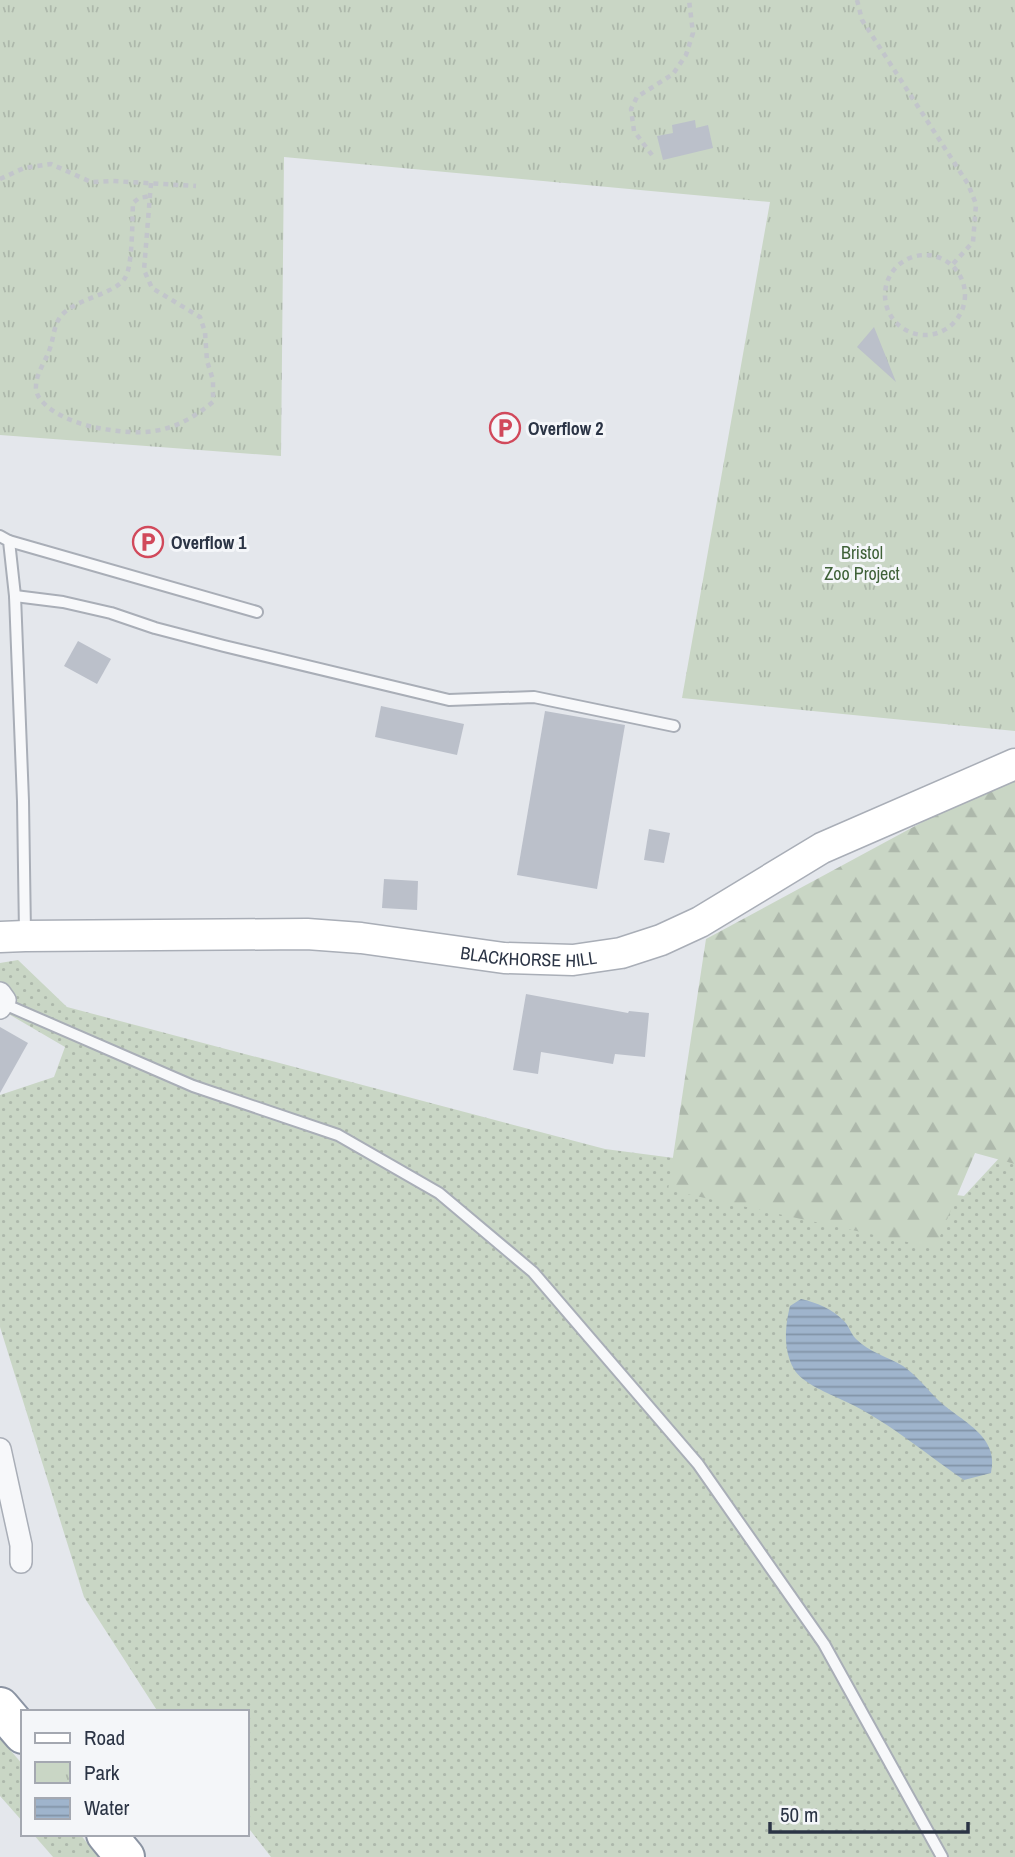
<svg xmlns="http://www.w3.org/2000/svg" width="1015" height="1857" font-family="'Archivo Narrow',sans-serif">
  <style>
    .grass { fill: url(#grass-dots) }
    .forest { fill: url(#forest-firs) }
    .park { fill: url(#park-tufts) }
    .water { fill: url(#water-rules) }
    .building { fill: #bbc0ca }
    .lines { fill: none; stroke-linecap: round; stroke-linejoin: round }
    .lane-casing { stroke: #a9aeb7; stroke-width: 14 }
    .street-casing { stroke: #a9aeb7; stroke-width: 24 }
    .secondary-casing { stroke: #a9aeb7; stroke-width: 33 }
    .highway-casing { stroke: #8b94a3; stroke-width: 42 }
    .path { stroke: #c2c5cb; stroke-width: 4.5; stroke-dasharray: 5 5; stroke-linecap: butt }
    .lane { stroke: #f7f8fa; stroke-width: 10 }
    .street { stroke: #f7f8fa; stroke-width: 21 }
    .secondary { stroke: #fff; stroke-width: 30 }
    .highway { stroke: #fff; stroke-width: 38 }
    .labels { text-anchor: middle; dominant-baseline: central; stroke-width: 6; stroke-linejoin: round; paint-order: stroke }
    .poi-label { font-size: 18px; font-weight: bold; fill: #2b3445; stroke: #f4f6f9; text-anchor: start }
    .park-label { font-size: 18px; fill: #3f6138; stroke: #f4f6f9 }
    .street-label { font-size: 18px; fill: #2b3445; stroke: #f4f6f9 }
  </style>
  <defs>
    <pattern id="grass-dots" width="8" height="8" patternUnits="userSpaceOnUse" patternTransform="scale(1.75)"><rect width="8" height="8" fill="#c9d6c5"/><path d="M2 2h.1M6 6h.1" fill="none" stroke="#adb8ab" stroke-width="1.8" stroke-linecap="round"/></pattern>
    <pattern id="forest-firs" width="22" height="20" patternUnits="userSpaceOnUse" patternTransform="scale(1.75)"><rect width="22" height="20" fill="#c9d6c5"/><path d="M5 1l3.5 6h-7zM16 11l3.5 6h-7z" fill="#adb8ab"/></pattern>
    <pattern id="park-tufts" width="24" height="20" patternUnits="userSpaceOnUse" patternTransform="scale(1.75)"><rect width="24" height="20" fill="#c9d6c5"/><path d="M3 7l-1-3M5 7V3M7 7l1-3M15 17l-1-3M17 17v-4M19 17l1-3" fill="none" stroke="#adb8ab"/></pattern>
    <pattern id="water-rules" width="6" height="5" patternUnits="userSpaceOnUse" patternTransform="scale(1.75)"><rect width="6" height="5" fill="#9fb4cc"/><path d="M0 2.5h6" fill="none" stroke="#8293a7"/></pattern>
  </defs>
  <rect width="100%" height="100%" fill="#e4e7ec"/>
  <!-- grass -->
  <g class="grass">
    <polygon points="18,960 67,1007 605,1149 964,1196 1015,1141 1015,1857 271,1857 247,1826 247,1712 158,1712 84,1597 0,1327 0,1095 54,1077 65,1047 0,1009 0,963"/>
    <polygon points="0,1738 23,1765 23,1822 0,1796"/>
    <polygon points="33,1834 80,1834 98,1857 53,1857"/>
  </g>
  <!-- forest -->
  <polygon class="forest" points="1015,772 1015,1164 975,1153 935,1248 668,1190 706,939"/>
  <!-- park -->
  <polygon class="park" points="0,0 1015,0 1015,731 682,698 770,202 284,157 281,456 0,435"/>
  <!-- water -->
  <path class="water" d="M 801,1299 C 818,1303 832,1309 844,1321 C 849,1326 851,1334 856,1339 C 869,1352 888,1357 903,1366 C 917,1376 926,1388 938,1400 C 960,1421 1000,1435 991,1473 L 964,1480 C 923,1452 884,1418 838,1398 C 825,1392 801,1382 794,1369 C 783,1350 785,1326 790,1306 Z"/>
  <!-- building -->
  <g class="building">
    <polygon points="695,120 696,128 708,125 713,148 663,160 657,136 673,133 672,125"/>
    <polygon points="874,327 896,382 857,347"/>
    <polygon points="78,641 111,659 97,684 64,666"/>
    <polygon points="381,706 464,724 457,755 375,737"/>
    <polygon points="545,711 625,725 597,889 517,875"/>
    <polygon points="649,829 670,833 664,863 644,860"/>
    <polygon points="384,879 418,881 417,910 382,908"/>
    <polygon points="526,994 628,1013 629,1011 649,1013 645,1057 615,1054 613,1064 541,1052 538,1074 513,1070"/>
    <polygon points="0,1027 28,1043 0,1093"/>
  </g>
  <g class="lines">
    <!-- lane casing -->
    <g class="lane-casing">
      <g id="lane">
        <polyline points="0,536 9,541 15,596 23,801 25,933"/>
        <polyline points="9,541 257,612"/>
        <polyline points="15,596 63,602 111,613 155,628 224,646 449,700 534,697 674,726"/>
        <polyline points="5,1000 11,1007 193,1086 338,1135 439,1193 533,1272 698,1464 824,1644 942,1857"/>
      </g>
    </g>
    <!-- street casing -->
    <g class="street-casing">
      <g id="street">
        <polyline points="0,993 5,1000 0,1008"/>
        <polyline points="0,1449 21,1545 21,1562"/>
      </g>
    </g>
    <!-- secondary casing -->
    <g class="secondary-casing">
      <g id="secondary">
        <path id="s1" d="M 0,937 L 25,936 L 307,934 L 361,938 L 504,958 L 573,960 L 621,953 L 661,940 L 700,922 L 822,848 L 1015,764"/>
      </g>
    </g>
    <!-- highway casing -->
    <g class="highway-casing">
      <g id="highway">
        <polyline points="0,1707 23,1734"/>
        <polyline points="106,1834 125,1857"/>
      </g>
    </g>
    <!-- path -->
    <g class="path">
      <polyline points="857,0 862,20 968,184 976,204 973,242 952,265"/>
      <polyline points="652,155 634,131 631,109 637,97 673,74 686,55 693,33 689,0"/>
      <polyline points="0,179 24,168 51,164 91,182 113,181 196,186"/>
      <path d="M 151,183 L 144,270 L 152,288 L 200,317 L 205,332 L 207,361 L 213,380 L 213,402 C 187,423 164,434 130,432 C 101,430 73,425 49,408 C 42,402 35,395 36,386 C 36,374 45,362 49,351 C 54,339 53,326 61,316 C 76,298 114,295 125,278 C 133,265 132,220 133,203 L 139,198 L 151,196"/>
      <circle cx="925" cy="295" r="40"/>
    </g>
    <!-- lane -->
    <use href="#lane" class="lane"/>
    <!-- street -->
    <use href="#street" class="street"/>
    <!-- secondary -->
    <use href="#secondary" class="secondary"/>
    <!-- highway -->
    <use href="#highway" class="highway"/>
  </g>
  <!-- icons -->
  <defs>
    <g id="parking-ring" transform="scale(1.575)"><circle r="9.5" fill="#f4f6f9" stroke="#d1495b" stroke-width="1.5"/><path d="M-3.5-5.5H1a3.5 3.5 0 0 1 0 7H-1V5.5H-3.5ZM-1-3.4V-.6H.8a1.4 1.4 0 0 0 0-2.8Z" fill="#d1495b"/></g>
  </defs>
  <g fill-rule="evenodd">
    <use href="#parking-ring" x="505" y="428"/>
    <use href="#parking-ring" x="148" y="542"/>
  </g>
  <g class="labels">
    <!-- poi labels -->
    <g class="poi-label">
      <text x="528" y="428">Overflow 2</text>
      <text x="171" y="542">Overflow 1</text>
    </g>
    <!-- park labels -->
    <g class="park-label">
      <text x="862" y="552">Bristol<tspan x="862" dy="21">Zoo Project</tspan></text>
    </g>
    <!-- street labels -->
    <g class="street-label">
      <text stroke="none"><textPath href="#s1" startOffset="530">BLACKHORSE HILL</textPath></text>
    </g>
  </g>
  <!-- legend -->
  <rect x="21" y="1710" width="228" height="126" fill="#f4f6f9" stroke="#a4a8b1" stroke-width="2"/>
  <rect x="35" y="1733" width="35" height="10" fill="#ffffff" stroke="#a4a8b1" stroke-width="2"/>
  <text x="84" y="1745" font-size="21" fill="#2b3445">Road</text>
  <rect x="35" y="1762" width="35" height="21" fill="url(#park-tufts)" stroke="#a4a8b1" stroke-width="2"/>
  <text x="84" y="1780" font-size="21" fill="#2b3445">Park</text>
  <rect x="35" y="1798" width="35" height="21" fill="url(#water-rules)" stroke="#a4a8b1" stroke-width="2"/>
  <text x="84" y="1815" font-size="21" fill="#2b3445">Water</text>
  <!-- scale -->
  <path d="M770 1822v10h198v-10" fill="none" stroke="#2b3445" stroke-width="3.5"/>
  <text x="780" y="1822" font-size="21" fill="#2b3445" stroke="#f4f6f9" stroke-width="5" paint-order="stroke">50 m</text>
</svg>
